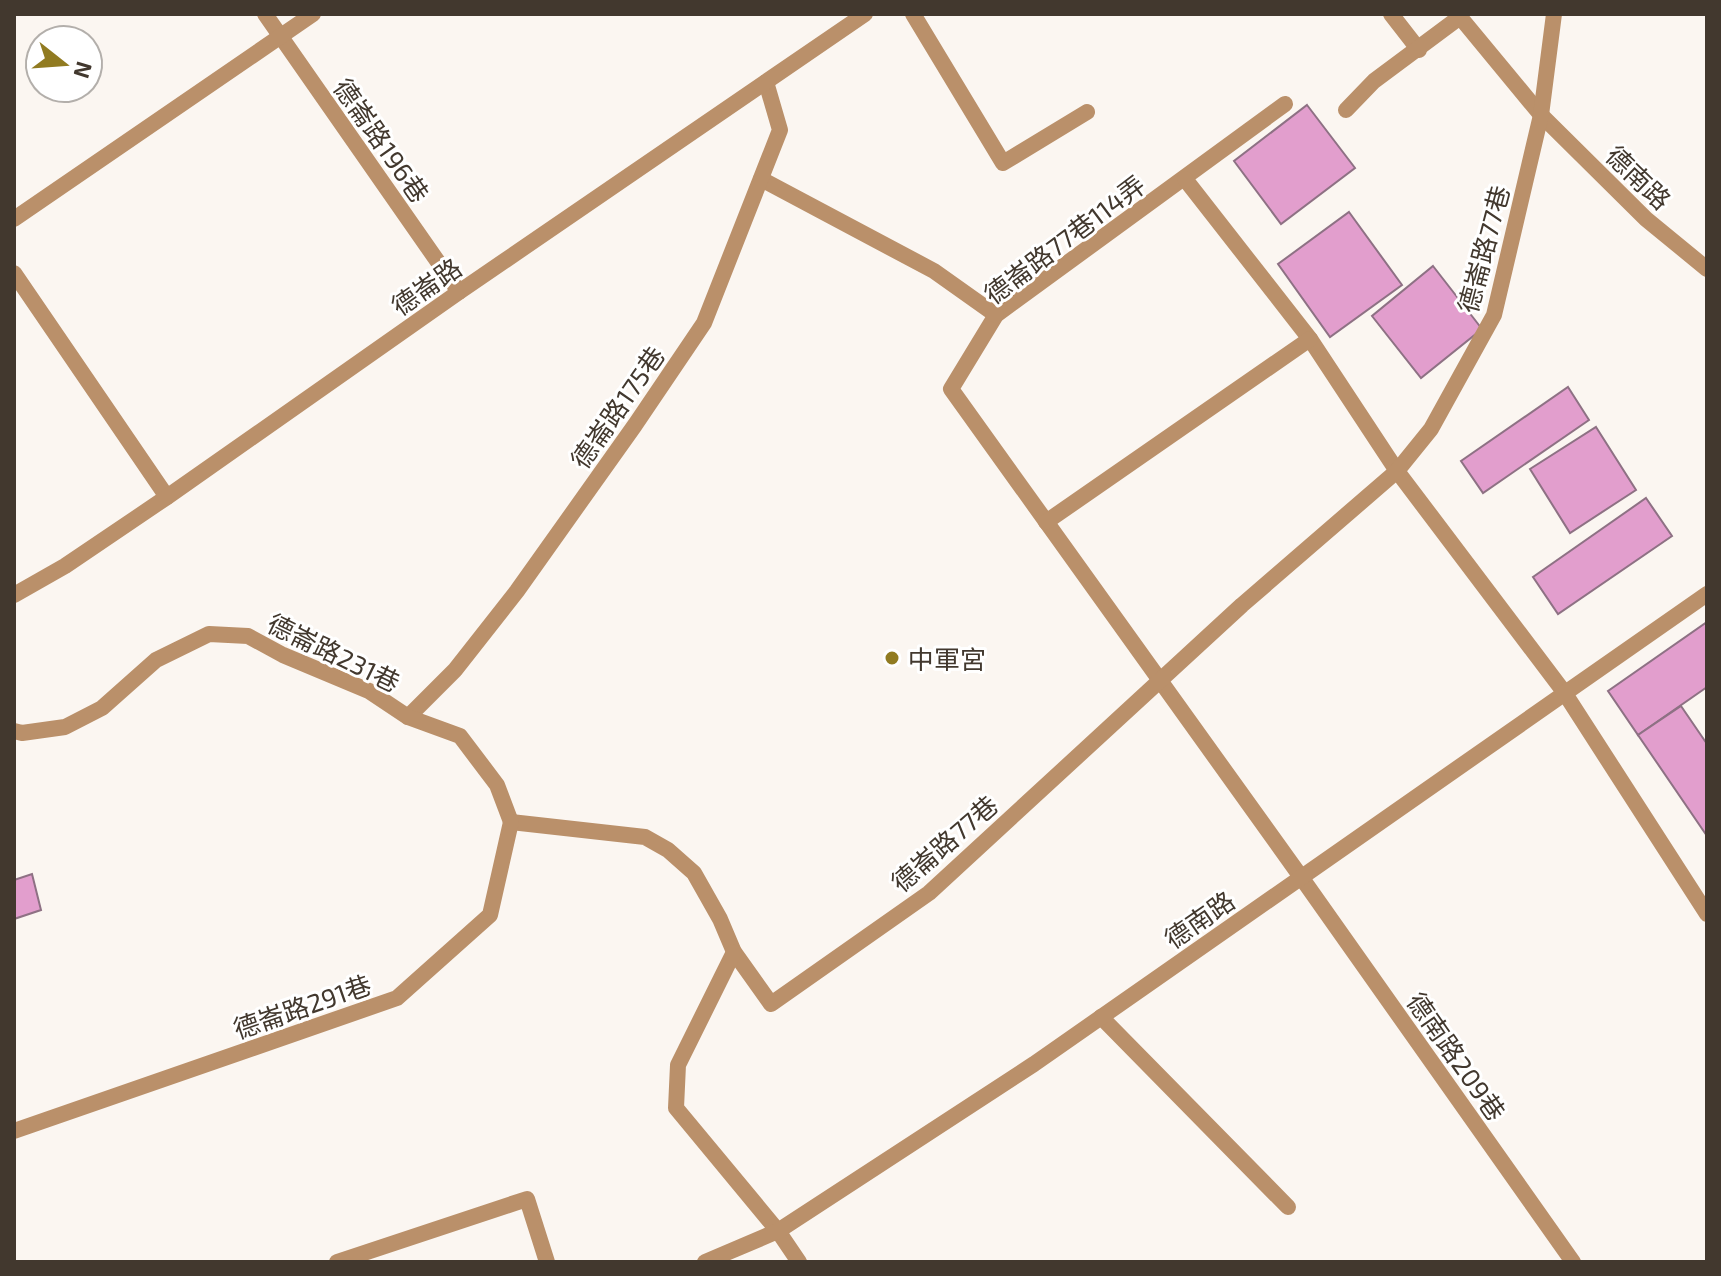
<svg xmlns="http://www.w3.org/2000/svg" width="1721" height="1276" font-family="'Exo 2','Noto Sans TC',sans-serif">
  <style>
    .building { fill: #e29ecd; stroke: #8e7184; stroke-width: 2 }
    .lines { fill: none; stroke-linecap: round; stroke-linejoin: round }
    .service { stroke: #ba906a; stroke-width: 16 }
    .minor { stroke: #ba906a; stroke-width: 16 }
    .tertiary { stroke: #ba906a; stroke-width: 16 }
    .poi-dot { fill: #917b21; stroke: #fff; stroke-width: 3 }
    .labels { text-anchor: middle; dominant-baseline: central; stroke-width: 6; stroke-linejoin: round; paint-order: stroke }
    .street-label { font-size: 26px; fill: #42382e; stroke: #fff }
    .poi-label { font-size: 26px; fill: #42382e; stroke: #fff; text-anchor: start }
  </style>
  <rect width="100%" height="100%" fill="#fbf6f1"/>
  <!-- building -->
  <g class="building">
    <polygon points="1307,105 1355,168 1281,224 1234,161"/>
    <polygon points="1349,212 1402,285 1330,337 1278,264"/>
    <polygon points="1433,266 1482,329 1421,378 1372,316"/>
    <polygon points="1568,387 1589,420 1483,493 1461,461"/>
    <polygon points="1596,427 1636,490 1570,533 1530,469"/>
    <polygon points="1646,498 1672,536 1558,614 1533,577"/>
    <polygon points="1707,622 1707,687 1638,735 1608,691"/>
    <polygon points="1681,706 1707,744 1707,836 1638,735"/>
    <polygon points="32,874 41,910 14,919 14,880"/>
  </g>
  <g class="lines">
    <!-- service -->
    <g class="service">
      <polyline points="265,14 459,292"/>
      <polyline points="913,14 1003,163 1087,112"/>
      <polyline points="1391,14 1419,50"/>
      <polyline points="1285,104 996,315 951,389 1301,877 1573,1262"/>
      <polyline points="1346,110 1374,81 1460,17 1541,115 1646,219 1707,269"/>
      <polyline points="761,179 934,271 996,315"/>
      <polyline points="1185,179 1310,339 1397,471 1564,692 1707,914"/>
      <polyline points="14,219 313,14"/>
      <polyline points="14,273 167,497"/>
      <polyline points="1046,522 1310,339"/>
      <polyline points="408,717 455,670 517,591 635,425 704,323 780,130 766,82"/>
      <polyline points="14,731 22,733 65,727 102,708 156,660 209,634 248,636 283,655 369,691 408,717 460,736 497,785 511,822"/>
      <polyline points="511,822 645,837 668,850 694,873 720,919 734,952 771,1004 929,893 1242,605 1397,471 1431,429 1494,315 1541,115 1554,14"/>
      <polyline points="734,952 678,1065 676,1108 778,1231 799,1262"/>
      <polyline points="1101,1017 1288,1207"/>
      <polyline points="14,1131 397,998 490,915 511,822"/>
      <polyline points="337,1262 527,1199 547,1262"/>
    </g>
    <!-- minor -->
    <polyline class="minor" points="705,1262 778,1231 1034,1064 1707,594"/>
    <!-- tertiary -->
    <polyline class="tertiary" points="14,595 65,566 167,497 459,292 865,14"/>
  </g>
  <!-- markers -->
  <circle class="poi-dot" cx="892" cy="658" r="8"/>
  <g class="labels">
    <!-- street labels -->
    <g class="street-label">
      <text transform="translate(382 140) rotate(55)">德崙路196巷</text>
      <text transform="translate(1639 177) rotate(44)">德南路</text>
      <text transform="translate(1064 239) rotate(-37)">德崙路77巷114弄</text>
      <text transform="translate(1483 249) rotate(-75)">德崙路77巷</text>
      <text transform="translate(426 286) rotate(-35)">德崙路</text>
      <text transform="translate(617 407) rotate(-55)">德崙路175巷</text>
      <text transform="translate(334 652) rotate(26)">德崙路231巷</text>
      <text transform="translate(944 843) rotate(-41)">德崙路77巷</text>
      <text transform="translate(1199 919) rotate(-35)">德南路</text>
      <text transform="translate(302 1006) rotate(-19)">德崙路291巷</text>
      <text transform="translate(1457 1056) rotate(55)">德南路209巷</text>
    </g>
    <!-- poi labels -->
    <g class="poi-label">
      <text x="908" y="658">中軍宮</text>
    </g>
  </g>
  <!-- border -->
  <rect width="1721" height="1276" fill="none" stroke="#42382e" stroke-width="32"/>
  <!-- north arrow -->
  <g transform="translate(64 64) rotate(107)"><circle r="38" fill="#ffffff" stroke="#b3afab" stroke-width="2"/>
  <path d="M0-6L14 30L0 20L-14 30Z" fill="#917b21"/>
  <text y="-12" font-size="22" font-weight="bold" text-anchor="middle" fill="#42382e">N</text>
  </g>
</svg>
